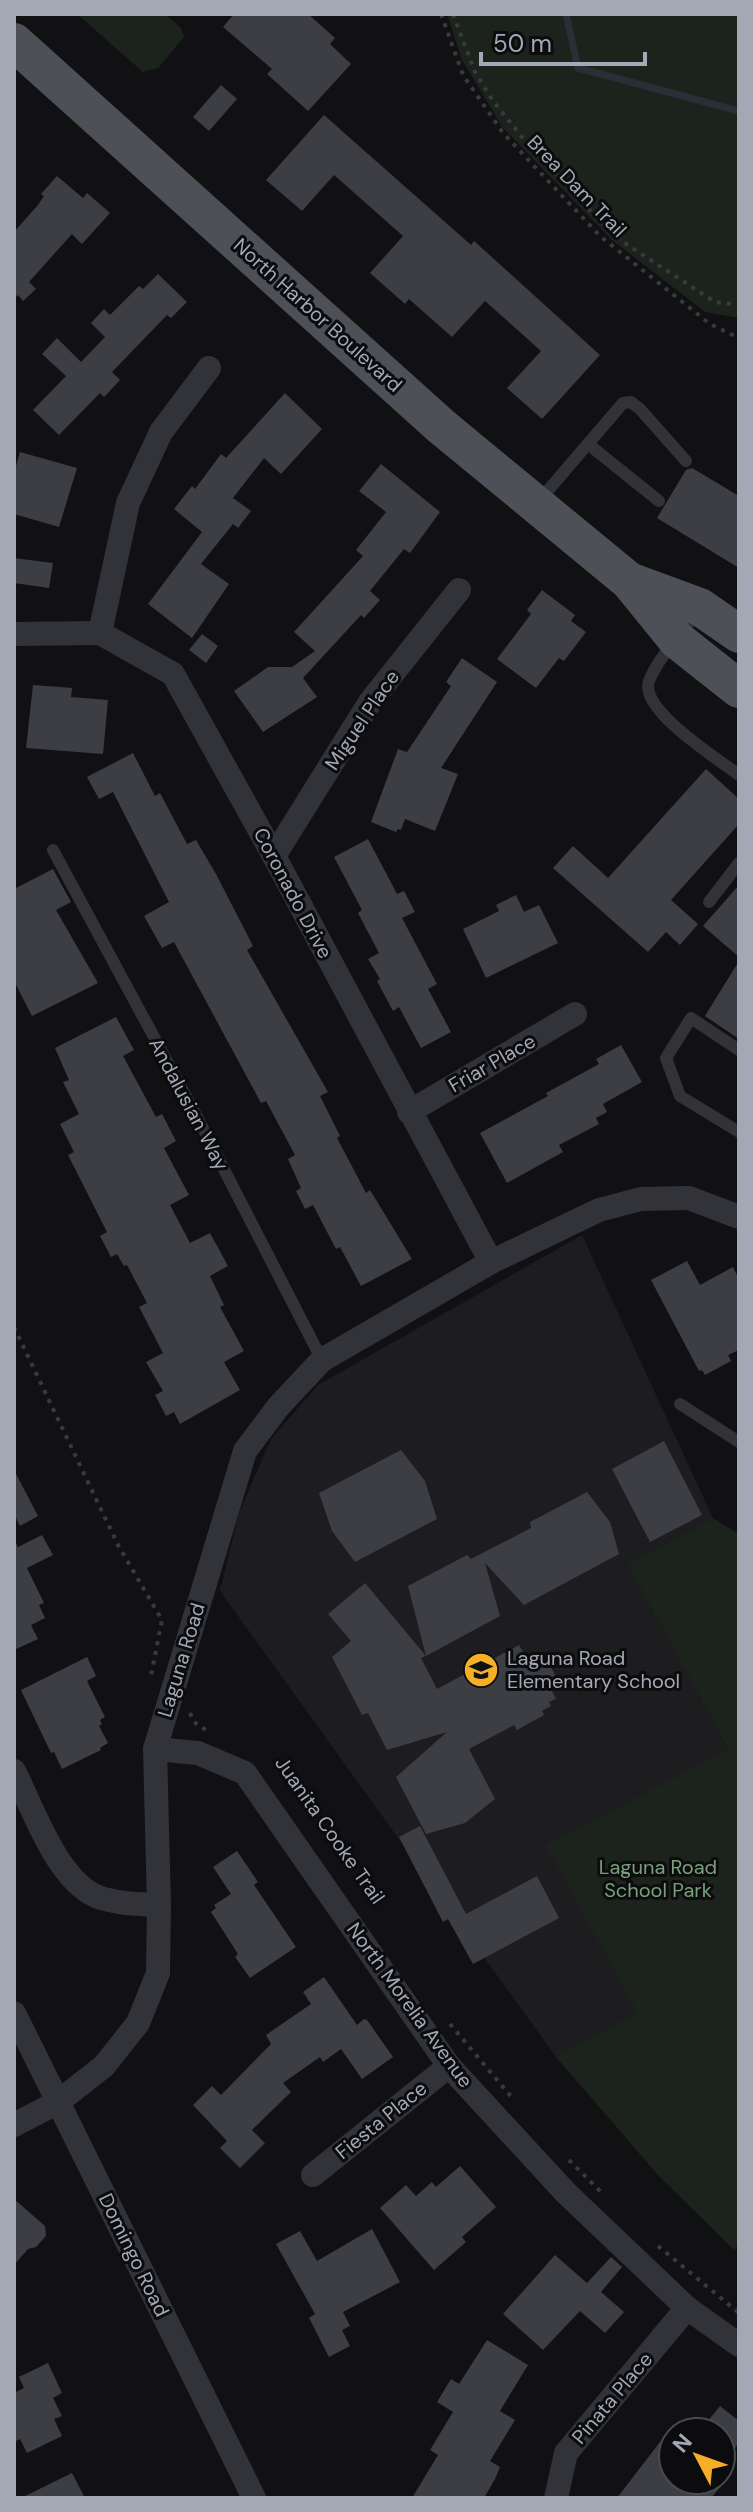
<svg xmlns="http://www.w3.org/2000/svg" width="753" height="2512" font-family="'DM Sans',sans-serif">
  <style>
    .built { fill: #1d1d20 }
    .green { fill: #1c231c }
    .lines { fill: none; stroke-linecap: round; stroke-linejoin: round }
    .stream { stroke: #283037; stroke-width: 7 }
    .building { fill: #3d3e43 }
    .path { stroke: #383a3f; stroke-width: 4; stroke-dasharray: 4 6; stroke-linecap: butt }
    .service { stroke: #323338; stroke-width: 12 }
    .minor { stroke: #323338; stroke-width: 24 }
    .primary { stroke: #4e5057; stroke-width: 38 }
    .labels { text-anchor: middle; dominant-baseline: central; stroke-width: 6; stroke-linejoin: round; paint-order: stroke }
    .street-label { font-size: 20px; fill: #a2a8b4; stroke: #0c0c0e }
    .poi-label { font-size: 20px; fill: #a2a8b4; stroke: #0c0c0e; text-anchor: start }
    .park-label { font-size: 20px; fill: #79a07b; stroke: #0c0c0e }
  </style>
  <rect width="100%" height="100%" fill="#111113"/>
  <!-- built -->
  <polygon class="built" points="582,1235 713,1518 627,1564 728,1749 547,1847 637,2012 556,2057 220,1591 239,1513 271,1439 318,1385"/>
  <!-- green -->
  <g class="green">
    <polygon points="77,14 165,14 181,28 184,37 158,68 143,72"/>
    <polygon points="447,14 739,14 739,318 705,312 612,240 503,128 462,60"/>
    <polygon points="713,1518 739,1534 739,2243 734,2250 658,2175 556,2057 637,2012 546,1846 728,1749 627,1564"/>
  </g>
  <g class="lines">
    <!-- stream -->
    <polyline class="stream" points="566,14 578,68 739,111"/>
  </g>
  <!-- building -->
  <g class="building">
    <polygon points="234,14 308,14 335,38 330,44 351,64 308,111 267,74 272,69 223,27"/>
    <polygon points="221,85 237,99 209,131 193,117"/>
    <polygon points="324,115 471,245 474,241 600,355 542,419 507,388 541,351 485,301 452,337 409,299 405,304 370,273 403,236 334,175 302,211 266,180"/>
    <polygon points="57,176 83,198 87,193 110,213 82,244 72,234 29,282 36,289 23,301 18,295 14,299 14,232 38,205 44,196 41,194"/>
    <polygon points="158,274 187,302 171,318 167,315 112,372 120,380 104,397 100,393 59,435 33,410 66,376 42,354 57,338 81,362 105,337 91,323 104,309 110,315 139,286 143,289"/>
    <polygon points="285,393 322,429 281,474 264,458 233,498 251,511 238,528 233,524 201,564 229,584 192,638 148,604 202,532 174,509 192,486 195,489 221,454 226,458"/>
    <polygon points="20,452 77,468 59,527 14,514 14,473"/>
    <polygon points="381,464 440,512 410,553 404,549 370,591 380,600 364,618 361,615 303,678 317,697 263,732 234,691 268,667 292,667 315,651 294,632 363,556 356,550 386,512 359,491"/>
    <polygon points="692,468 739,496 739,568 657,518 686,470"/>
    <polygon points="14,558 53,563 49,588 14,583"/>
    <polygon points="542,590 575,615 571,621 586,632 564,661 559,658 536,688 497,659 531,614 527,610"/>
    <polygon points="202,634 218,646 206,663 189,650"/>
    <polygon points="462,658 497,682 441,768 458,774 435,831 405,819 401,830 398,829 396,832 371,822 398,749 407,752 451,686 446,682"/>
    <polygon points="33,685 72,688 71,697 108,700 103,754 26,748"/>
    <polygon points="133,753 155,796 160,793 187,844 196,840 216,874 253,946 247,950 328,1092 320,1096 340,1136 337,1138 366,1193 370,1190 412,1259 361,1286 340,1247 336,1249 313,1205 305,1209 296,1191 301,1188 288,1159 295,1155 266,1101 261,1103 174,942 162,948 144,916 169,902 113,792 99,799 87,777"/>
    <polygon points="706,769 739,799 739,824 671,900 698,924 680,945 666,932 648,952 553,868 573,846 608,878"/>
    <polygon points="368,839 397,894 404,891 415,912 402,918 437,984 428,989 451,1032 421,1048 399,1007 393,1011 377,981 380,979 368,959 379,953 358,913 362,910 334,857"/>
    <polygon points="53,869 71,902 56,910 98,983 32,1016 14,981 14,889"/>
    <polygon points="739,885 739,957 703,926"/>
    <polygon points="516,895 524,912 539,905 558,943 486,978 463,929 499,911 496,905"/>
    <polygon points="739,961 739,1039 705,1016"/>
    <polygon points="116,1017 134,1050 123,1056 156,1117 162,1114 176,1141 164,1148 189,1195 170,1205 190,1243 210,1233 228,1266 210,1276 224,1305 220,1307 244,1351 224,1362 240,1390 180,1424 174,1412 166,1416 155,1395 163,1391 146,1362 163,1353 139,1307 147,1303 127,1265 124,1266 117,1254 111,1257 100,1236 107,1232 68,1155 74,1152 60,1124 79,1114 63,1082 69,1080 55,1048"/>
    <polygon points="621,1045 642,1082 603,1104 607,1112 596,1118 599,1124 559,1145 563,1152 507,1183 480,1133 548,1096 546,1093 599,1064 596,1059"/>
    <polygon points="687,1261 700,1285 733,1267 739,1279 739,1350 728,1355 731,1361 705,1375 702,1370 699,1371 651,1280"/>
    <polygon points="664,1441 702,1515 650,1542 612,1469"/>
    <polygon points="401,1450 425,1481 437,1519 355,1562 332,1531 319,1493"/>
    <polygon points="14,1470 38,1516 20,1526 14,1514"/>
    <polygon points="587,1492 610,1522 619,1554 524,1605 485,1563 500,1616 426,1656 408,1586 467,1555 471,1559 531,1528 530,1522"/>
    <polygon points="42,1535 53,1555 27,1568 44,1603 39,1605 45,1618 31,1625 38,1639 14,1650 14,1539 18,1547"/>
    <polygon points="365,1583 426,1656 421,1658 437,1689 519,1645 528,1661 544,1653 558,1681 549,1685 556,1699 549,1702 551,1706 542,1711 544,1715 517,1730 514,1725 469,1749 495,1799 465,1823 426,1834 396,1777 447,1732 387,1750 368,1713 362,1715 332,1657 351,1641 328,1614"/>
    <polygon points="87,1657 96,1676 87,1681 105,1717 100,1720 102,1724 99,1726 108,1743 100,1748 101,1750 62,1769 54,1752 51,1753 21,1690"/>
    <polygon points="420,1826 466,1914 537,1876 559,1918 473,1964 448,1919 443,1922 399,1837"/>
    <polygon points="237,1851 258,1882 254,1885 296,1947 250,1978 235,1957 238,1954 211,1912 216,1908 214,1905 231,1894 213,1867"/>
    <polygon points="324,1977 357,2025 364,2019 367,2020 393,2057 362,2079 341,2049 323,2062 320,2057 283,2083 291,2092 252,2130 265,2143 240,2168 220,2148 227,2141 193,2105 212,2086 221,2095 271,2044 266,2035 311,2004 303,1992"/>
    <polygon points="460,2166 496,2207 462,2237 466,2242 434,2270 380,2208 406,2185 416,2196 432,2182 436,2187"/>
    <polygon points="14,2199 45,2226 46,2236 36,2247 28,2249 14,2265"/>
    <polygon points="372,2229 400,2282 343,2312 350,2326 342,2330 350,2346 329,2357 309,2318 315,2314 276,2244 300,2231 317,2261"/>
    <polygon points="555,2255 587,2283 611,2257 622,2267 601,2292 624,2312 605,2333 580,2311 543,2350 503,2314"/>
    <polygon points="487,2340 528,2365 500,2411 515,2420 490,2461 500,2467 495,2479 484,2498 412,2498 438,2455 430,2450 453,2412 437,2402 451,2379 459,2384"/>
    <polygon points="48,2363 62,2393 53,2398 62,2416 54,2419 62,2436 27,2453 20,2439 14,2442 14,2393 24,2388 19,2377"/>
    <polygon points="720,2406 739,2421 739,2443 721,2465 721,2432 699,2432"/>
    <polygon points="673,2425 673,2480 726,2480 711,2498 617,2498"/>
    <polygon points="72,2473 85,2498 21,2498"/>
  </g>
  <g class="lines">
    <!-- path -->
    <g class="path">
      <polyline points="441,14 463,75 503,133 600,236 710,324 739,338"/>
      <polyline points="453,14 475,72 493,101 530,147 595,216 623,242 715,302 739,305"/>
      <polyline points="14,1327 118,1545 162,1620 151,1676"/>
      <polyline points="190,1713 194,1722 209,1732"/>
      <polyline points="450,2024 514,2100"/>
      <polyline points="569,2160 602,2193"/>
      <polyline points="658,2246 739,2313"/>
    </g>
    <!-- service -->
    <g class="service">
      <polyline points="588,444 659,501"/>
      <polyline points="538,502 623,403 631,402 640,409 686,461"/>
      <path d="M 699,610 C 684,630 658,658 649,681 C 639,710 718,759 739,775"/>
      <polyline points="53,850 195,1113 322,1360"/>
      <polyline points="709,902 739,863"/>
      <polyline points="739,1050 691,1018 666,1058 680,1096 739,1132"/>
      <polyline points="680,1404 739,1442"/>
    </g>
    <!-- minor -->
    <g class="minor">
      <polyline points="100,633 128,503 161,432 209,368"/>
      <polyline points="14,634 100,633 173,674 274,856 491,1262"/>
      <polyline points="274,856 370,702 459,590"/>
      <polyline points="409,1112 575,1014"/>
      <polyline points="155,1749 198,1753 245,1773 449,2066 566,2193 687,2308 739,2345"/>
      <path d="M 14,1771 C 33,1808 57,1881 98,1897 C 118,1904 139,1904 159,1905"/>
      <polyline points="14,2013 254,2498"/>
      <polyline points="14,2125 58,2102 104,2066 138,2023 158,1973 159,1905 155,1749 245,1451 278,1407 322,1360 491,1262 599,1210 641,1199 689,1198 739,1217"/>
      <polyline points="313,2175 449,2066"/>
      <polyline points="556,2498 566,2453 687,2308"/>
    </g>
    <!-- primary -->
    <g class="primary">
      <polyline points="14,42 442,427 629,581 677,640 739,689"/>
      <polyline points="632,582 700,607 739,634"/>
    </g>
  </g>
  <!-- icons -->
  <defs>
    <g id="school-disc" transform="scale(1.8)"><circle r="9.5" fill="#f5af27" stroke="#0c0c0e"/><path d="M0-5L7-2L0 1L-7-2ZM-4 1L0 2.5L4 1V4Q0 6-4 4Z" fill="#111"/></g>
  </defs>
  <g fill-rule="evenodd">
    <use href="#school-disc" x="481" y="1670"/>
  </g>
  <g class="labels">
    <!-- street labels -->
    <g class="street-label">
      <text transform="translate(577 186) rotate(46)">Brea Dam Trail</text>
      <text transform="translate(318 315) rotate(42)">North Harbor Boulevard</text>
      <text transform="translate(362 720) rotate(-56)">Miguel Place</text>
      <text transform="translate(293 893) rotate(62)">Coronado Drive</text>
      <text transform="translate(492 1063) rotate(-30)">Friar Place</text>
      <text transform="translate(189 1104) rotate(62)">Andalusian Way</text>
      <text transform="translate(181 1660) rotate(-73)">Laguna Road</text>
      <text transform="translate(330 1830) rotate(55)">Juanita Cooke Trail</text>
      <text transform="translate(410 2005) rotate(54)">North Morelia Avenue</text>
      <text transform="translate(381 2120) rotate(-39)">Fiesta Place</text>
      <text transform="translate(134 2255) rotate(64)">Domingo Road</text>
      <text transform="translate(612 2398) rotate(-50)">Pinata Place</text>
    </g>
    <!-- poi labels -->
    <g class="poi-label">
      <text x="507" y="1658">Laguna Road<tspan x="507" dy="23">Elementary School</tspan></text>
    </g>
    <!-- park labels -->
    <g class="park-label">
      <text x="658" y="1867">Laguna Road<tspan x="658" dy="23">School Park</tspan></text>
    </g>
  </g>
  <!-- border -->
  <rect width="753" height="2512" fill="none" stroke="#a2a8b4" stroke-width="32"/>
  <!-- north arrow -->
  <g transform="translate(697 2456) rotate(311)"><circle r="38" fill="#0c0c0e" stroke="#484a50" stroke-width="2"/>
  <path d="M0-6L14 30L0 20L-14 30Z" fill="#f5af27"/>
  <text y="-12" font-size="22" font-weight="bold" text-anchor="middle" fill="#a2a8b4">N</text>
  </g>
  <!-- scale -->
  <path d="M481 52v12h164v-12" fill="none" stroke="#a2a8b4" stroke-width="4"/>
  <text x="493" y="52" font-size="24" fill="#a2a8b4" stroke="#0c0c0e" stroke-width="6" paint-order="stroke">50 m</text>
</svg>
